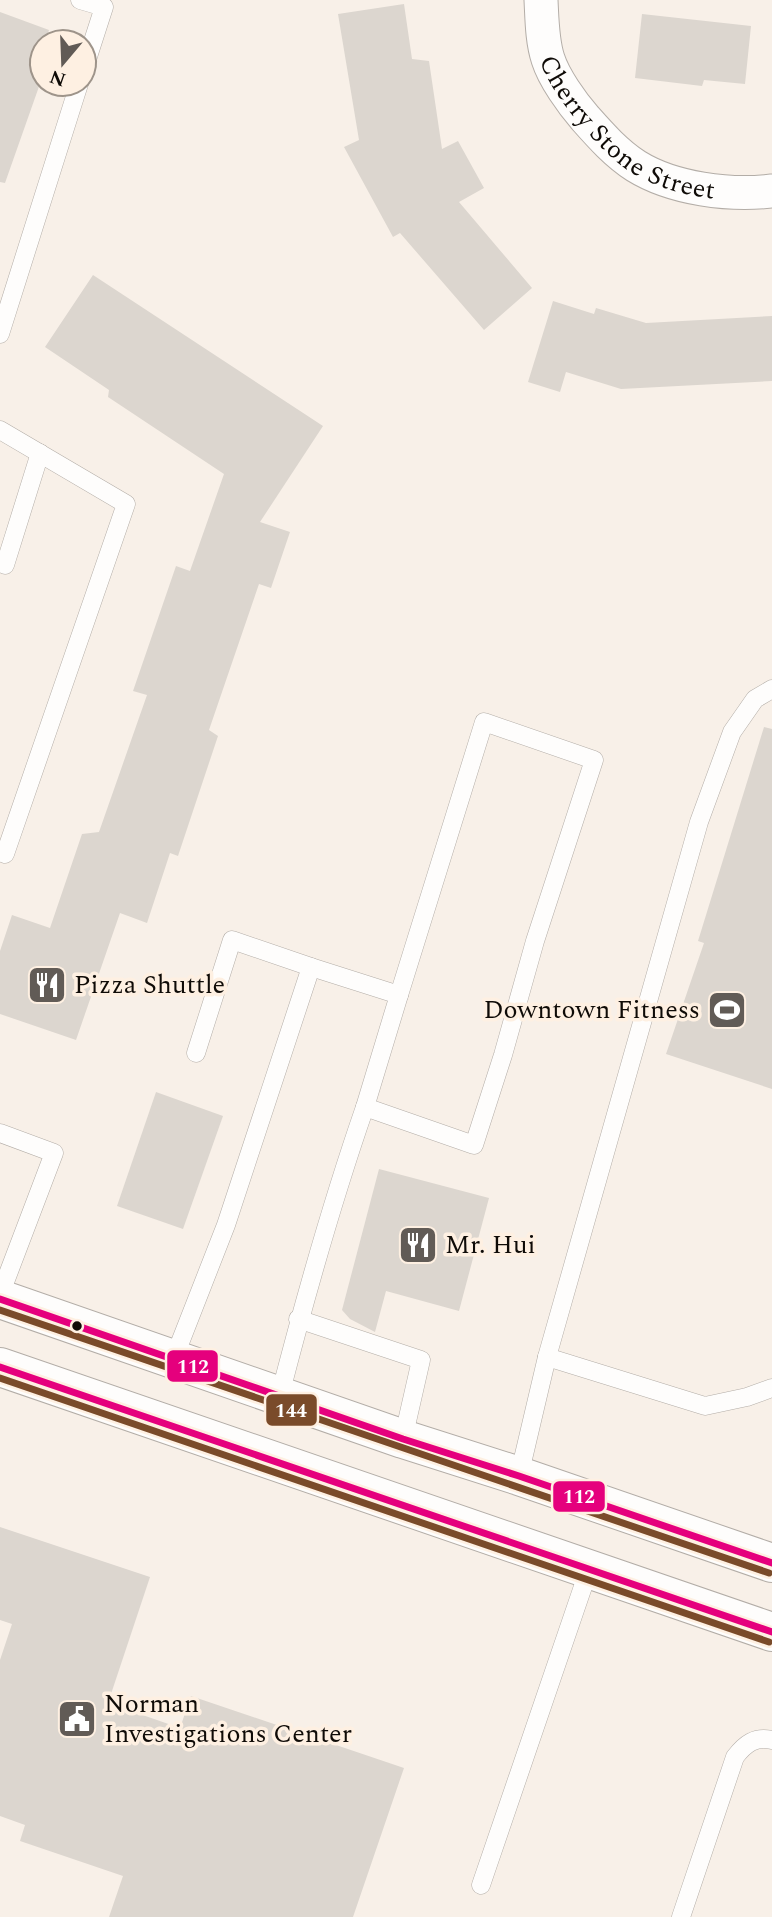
<svg xmlns="http://www.w3.org/2000/svg" width="772" height="1917" font-family="Spectral,serif">
  <style>
    .building { fill: #dcd6cf }
    .lines { fill: none; stroke-linecap: round; stroke-linejoin: round }
    .service-casing { stroke: #b3ada7; stroke-width: 19 }
    .minor-casing { stroke: #b3ada7; stroke-width: 35 }
    .tertiary-casing { stroke: #b3ada7; stroke-width: 40 }
    .service { stroke: #fefdfc; stroke-width: 18 }
    .minor { stroke: #fefdfc; stroke-width: 33 }
    .tertiary { stroke: #fefdfc; stroke-width: 38 }
    .bus-1-casing { stroke: #fef0e2; stroke-width: 12 }
    .bus-2-casing { stroke: #fef0e2; stroke-width: 12 }
    .bus-1 { stroke: #e5007d; stroke-width: 7 }
    .bus-2 { stroke: #7a4b2a; stroke-width: 7 }
    .bus-dot { fill: #0f0b07; stroke: #fef0e2; stroke-width: 2.5 }
    .labels { text-anchor: middle; dominant-baseline: central; stroke-width: 7; stroke-linejoin: round; paint-order: stroke }
    .street-label { font-size: 26px; fill: #0f0b07; stroke: #fef0e2 }
    .poi-label { font-size: 26px; fill: #0f0b07; stroke: #fef0e2; text-anchor: start }
    .line-badge { stroke: #fef0e2; stroke-width: 2.5 }
    .badge-label { font-size: 19px; text-anchor: middle; font-weight: bold; fill: #fff }
  </style>
  <rect width="100%" height="100%" fill="#f8f0e8"/>
  <!-- building -->
  <g class="building">
    <polygon points="404,4 412,59 429,61 442,149 458,141 484,188 459,202 532,288 484,330 400,233 393,237 344,147 359,140 338,14"/>
    <polygon points="0,12 49,30 45,42 42,42 42,78 5,183 0,182"/>
    <polygon points="642,14 751,26 745,84 704,80 702,86 635,78"/>
    <polygon points="93,275 323,426 260,522 290,532 271,588 259,584 209,730 218,736 178,856 170,853 147,923 120,913 76,1040 0,1014 0,951 12,915 50,928 82,834 99,832 147,695 133,691 176,566 190,571 224,474 108,397 109,390 45,347"/>
    <polygon points="553,301 594,314 596,308 646,323 772,316 772,381 621,389 566,372 560,392 528,382"/>
    <polygon points="764,727 772,729 772,1089 666,1054 704,943 698,941"/>
    <polygon points="156,1092 223,1116 183,1229 117,1206"/>
    <polygon points="379,1169 489,1198 459,1311 386,1291 375,1332 350,1319 342,1310"/>
    <polygon points="0,1527 150,1577 108,1703 180,1728 191,1696 404,1768 353,1917 109,1917 123,1876 20,1841 25,1825 0,1816 0,1660 12,1624 0,1620"/>
  </g>
  <g class="lines">
    <!-- service casing -->
    <g class="service-casing">
      <g id="service">
        <polyline points="80,0 104,7 84,69"/>
        <polyline points="0,334 79,84"/>
        <polyline points="0,430 126,504 5,854 0,852"/>
        <polyline points="5,565 40,453"/>
        <polyline points="196,1053 232,940 311,967"/>
        <polyline points="365,1107 399,995"/>
        <polyline points="0,1133 54,1153 0,1295"/>
        <polyline points="298,1319 421,1360 403,1439"/>
        <polyline points="547,1357 705,1406 747,1397 772,1388"/>
        <path d="M 174,1358 L 226,1225 L 311,967 L 399,995 L 484,722 L 594,760 L 535,941 L 503,1055 L 474,1145 L 365,1107 C 332,1202 305,1298 280,1395"/>
        <polyline points="519,1476 547,1357 699,822 732,732 755,699 772,689"/>
        <polyline points="481,1885 589,1569"/>
        <path d="M 681,1917 L 735,1757 C 745,1744 755,1736 772,1740"/>
      </g>
    </g>
    <!-- minor casing -->
    <g class="minor-casing">
      <g id="minor">
        <path id="s1" d="M 541,0 C 542,19 542,41 548,59 C 554,78 572,103 585,118 C 601,136 616,153 636,166 C 673,189 730,196 772,191"/>
      </g>
    </g>
    <!-- tertiary casing -->
    <g class="tertiary-casing">
      <g id="tertiary">
        <polyline points="0,1299 403,1439 519,1476 772,1563"/>
        <polyline points="0,1367 772,1632"/>
      </g>
    </g>
    <!-- service -->
    <use href="#service" class="service"/>
    <!-- minor -->
    <use href="#minor" class="minor"/>
    <!-- tertiary -->
    <use href="#tertiary" class="tertiary"/>
    <!-- bus-1 casing -->
    <g class="bus-1-casing">
      <g id="bus-1">
        <polyline points="0,1299 403,1439 519,1476 772,1563"/>
        <polyline points="0,1367 772,1632"/>
      </g>
    </g>
    <!-- bus-2 casing -->
    <g class="bus-2-casing">
      <g id="bus-2">
        <path d="M 0,1310 C 256,1399 513,1485 769,1573"/>
        <polyline points="0,1378 769,1642"/>
      </g>
    </g>
    <!-- bus-1 -->
    <use href="#bus-1" class="bus-1"/>
    <!-- bus-2 -->
    <use href="#bus-2" class="bus-2"/>
  </g>
  <!-- icons -->
  <defs>
    <g id="restaurant-square" transform="scale(2.0125)"><rect x="-9" y="-9" width="18" height="18" rx="4" fill="#615b56" stroke="#fef0e2"/><path d="M-5-6h1v4h1v-4h1v4h1v-4h1v5L-1.5 .5V6h-2V.5L-5-1ZM5-6V6H3V1.5H1.5Q1.5-4 5-6Z" fill="#fff"/></g>
    <g id="stadium-square" transform="scale(2.0125)"><rect x="-9" y="-9" width="18" height="18" rx="4" fill="#615b56" stroke="#fef0e2"/><path d="M0-5a6.5 5 0 1 0 0 10a6.5 5 0 1 0 0-10ZM-3.5-1.8h7v3.6h-7Z" fill="#fff"/></g>
    <g id="civic-square" transform="scale(2.0125)"><rect x="-9" y="-9" width="18" height="18" rx="4" fill="#615b56" stroke="#fef0e2"/><path d="M-.6-6.5H3V-4.5H.6V-3L4-1V1h2V6H-6V1h2V-1L-.6-3ZM-1.2 2.5V6h2.4V2.5Z" fill="#fff"/></g>
  </defs>
  <g fill-rule="evenodd">
    <use href="#restaurant-square" x="47" y="985"/>
    <use href="#stadium-square" x="727" y="1010"/>
    <use href="#restaurant-square" x="418" y="1245"/>
    <use href="#civic-square" x="77" y="1719"/>
  </g>
  <!-- markers -->
  <circle class="bus-dot" cx="77" cy="1326" r="6"/>
  <g class="labels">
    <!-- street labels -->
    <g class="street-label">
      <text stroke="none"><textPath href="#s1" startOffset="170">Cherry Stone Street</textPath></text>
    </g>
    <!-- poi labels -->
    <g class="poi-label">
      <text x="74" y="985">Pizza Shuttle</text>
      <text x="700" y="1010" text-anchor="end">Downtown Fitness</text>
      <text x="445" y="1245">Mr. Hui</text>
      <text x="104" y="1704">Norman<tspan x="104" dy="30">Investigations Center</tspan></text>
    </g>
  </g>
  <g class="line-badge">
    <rect x="166" y="1349" width="53" height="34" rx="7" fill="#e5007d"/>
    <rect x="265" y="1393" width="53" height="34" rx="7" fill="#7a4b2a"/>
    <rect x="552" y="1480" width="54" height="33" rx="7" fill="#e5007d"/>
  </g>
  <g class="badge-label">
    <text x="193" y="1373">112</text>
    <text x="291" y="1417">144</text>
    <text x="579" y="1503">112</text>
  </g>
  <!-- north arrow -->
  <g transform="translate(63 63) rotate(199)"><circle r="33" fill="#fef0e2" stroke="#9e948a" stroke-width="2"/>
  <path d="M0-5L12 26L0 18L-12 26Z" fill="#615b56"/>
  <text y="-10" font-size="19" font-weight="bold" text-anchor="middle" fill="#0f0b07">N</text>
  </g>
</svg>
